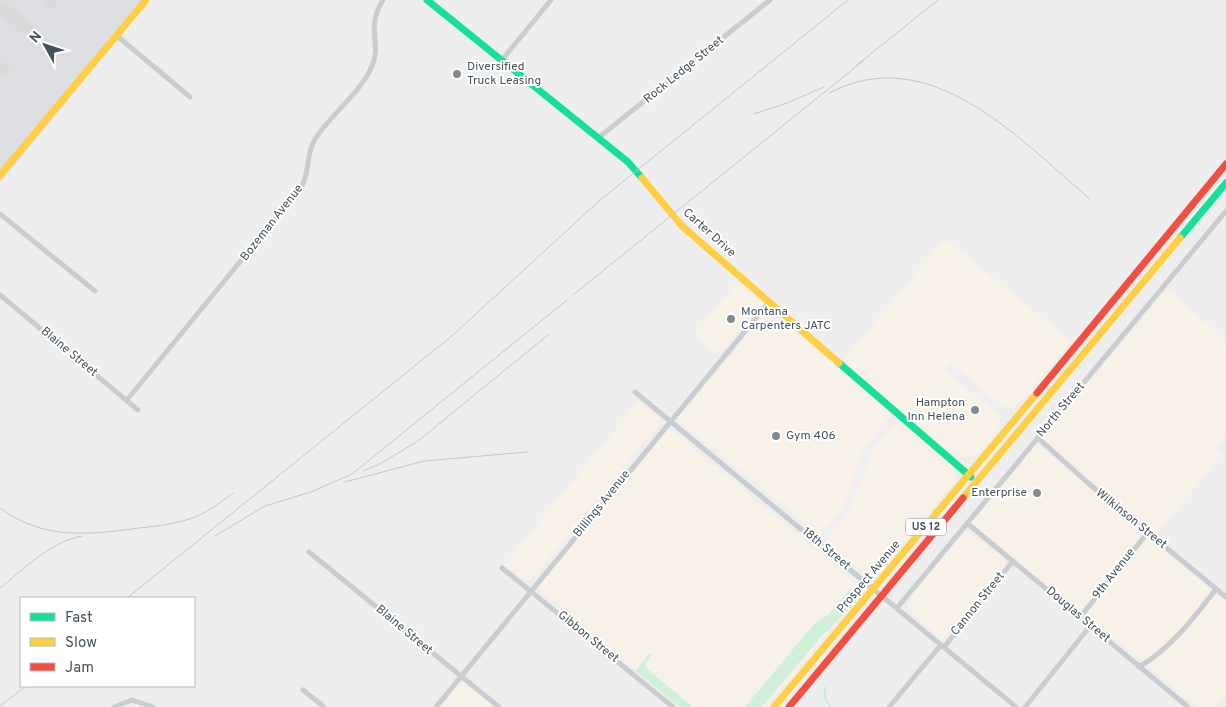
<svg xmlns="http://www.w3.org/2000/svg" width="1226" height="707" font-family="Overpass,sans-serif">
  <style>
    .commercial { fill: #f7f1e8 }
    .airport { fill: #dcdee1 }
    .green { fill: #d0f0da }
    .lines { fill: none; stroke-linecap: round; stroke-linejoin: round }
    .stream { stroke: #a1e5f1; stroke-width: 1 }
    .taxiway { stroke: #dadadb; stroke-width: 14 }
    .street { stroke: #cacdcf; stroke-width: 5 }
    .fast { stroke: #16e098; stroke-width: 7 }
    .slow { stroke: #ffcf43; stroke-width: 7 }
    .jam { stroke: #f24e42; stroke-width: 7 }
    .rail { stroke: #c4c6c8; stroke-width: 1 }
    .poi-dot { fill: #80898f; stroke: #fff; stroke-width: 2 }
    .labels { text-anchor: middle; dominant-baseline: central; stroke-width: 4; stroke-linejoin: round; paint-order: stroke }
    .shield { fill: #fff; stroke: #7c868d; stroke-width: 1 }
    .shield-label { font-size: 11px; font-weight: bold; fill: #44525c }
    .poi-label { font-size: 12px; fill: #44525c; stroke: #fff; text-anchor: start }
    .street-label { font-size: 12px; fill: #44525c; stroke: #fff }
  </style>
  <rect width="100%" height="100%" fill="#efeeee"/>
  <!-- commercial -->
  <g class="commercial">
    <polygon points="945,239 1072,342 1015,407 1008,407 1000,404 951,363 945,370 998,415 1000,425 997,431 977,455 971,458 961,457 946,449 843,361"/>
    <polygon points="738,281 760,301 761,303 719,355 694,335"/>
    <polygon points="1167,290 1226,340 1226,435 1215,448 1222,454 1157,534 1045,441 1044,438 1046,432"/>
    <polygon points="769,310 889,412 890,416 863,451 843,508 820,535 679,421 679,417"/>
    <polygon points="639,401 660,419 661,423 530,581 525,581 504,565"/>
    <polygon points="898,422 902,422 952,464 955,470 955,478 951,486 880,574 867,576 829,544 828,538 850,509 874,447"/>
    <polygon points="668,430 673,431 859,586 858,597 766,707 682,707 539,590 539,586"/>
    <polygon points="1039,446 1226,603 1226,694 1215,707 1198,707 1076,606 1057,594 971,523 1030,451"/>
    <polygon points="965,532 969,532 1005,559 1006,568 957,628 952,627 943,638 939,638 906,606 925,579"/>
    <polygon points="461,680 495,707 440,707"/>
  </g>
  <!-- airport -->
  <polygon class="airport" points="0,0 150,0 0,183"/>
  <!-- green -->
  <g class="green">
    <polygon points="850,589 857,593 858,597 828,631 824,633 762,707 745,707 815,623 829,614"/>
    <polygon points="650,653 652,655 645,664 646,668 693,707 680,707 636,671"/>
  </g>
  <g class="lines">
    <!-- stream -->
    <polyline class="stream" points="825,687 825,698 830,707"/>
    <!-- taxiway -->
    <g class="taxiway">
      <polyline points="49,0 50,1"/>
      <polyline points="0,7 27,28"/>
      <polyline points="0,69 3,71"/>
    </g>
    <!-- street -->
    <g class="street">
      <polyline points="116,35 190,97"/>
      <polyline points="502,60 551,0"/>
      <polyline points="598,138 770,0"/>
      <polyline points="0,214 95,291"/>
      <polyline points="0,295 138,410"/>
      <polyline points="635,392 1016,707"/>
      <path d="M 127,400 L 302,186 C 310,171 306,153 315,139 C 332,113 360,94 372,66 C 382,43 365,29 383,0"/>
      <polyline points="1038,438 1088,483 1226,597"/>
      <polyline points="967,523 1188,707"/>
      <polyline points="309,552 499,707"/>
      <polyline points="502,568 673,707"/>
      <polyline points="897,608 1226,211"/>
      <polyline points="1081,616 1148,532"/>
      <polyline points="944,647 1013,561"/>
      <path d="M 1139,667 C 1171,648 1194,618 1216,589"/>
      <polyline points="303,690 324,707"/>
      <polyline points="114,707 132,700 153,707"/>
      <polyline points="436,707 769,302"/>
      <polyline points="889,707 941,645"/>
      <polyline points="1025,707 1091,625"/>
    </g>
    <!-- fast -->
    <g class="fast">
      <polyline points="427,0 628,162 642,178"/>
      <polyline points="1180,238 1226,183"/>
      <polyline points="839,363 971,477"/>
    </g>
    <!-- slow -->
    <g class="slow">
      <polyline points="0,175 146,0"/>
      <polyline points="642,178 682,226 839,363"/>
      <polyline points="963,498 1180,238"/>
      <polyline points="774,707 1037,393"/>
    </g>
    <!-- jam -->
    <g class="jam">
      <polyline points="1037,393 1226,164"/>
      <polyline points="789,707 963,498"/>
    </g>
    <!-- rail -->
    <g class="rail">
      <polyline points="857,65 938,0"/>
      <path d="M 829,93 C 930,40 1019,139 1090,199"/>
      <polyline points="754,114 787,103 824,87"/>
      <polyline points="573,295 863,61"/>
      <polyline points="363,471 378,465 418,441 548,335"/>
      <polyline points="345,482 424,461 527,452"/>
      <path d="M 0,508 C 43,540 88,535 139,528 C 158,526 177,524 195,517 C 209,511 221,502 233,493"/>
      <polyline points="215,536 265,506 311,492 352,474 567,300"/>
      <path d="M 0,588 C 25,568 50,542 82,536"/>
      <polyline points="127,598 453,335 599,201 848,0"/>
      <polyline points="0,706 26,686"/>
    </g>
  </g>
  <!-- markers -->
  <g class="poi-dot">
    <circle cx="457" cy="74" r="5"/>
    <circle cx="731" cy="319" r="5"/>
    <circle cx="975" cy="410" r="5"/>
    <circle cx="776" cy="436" r="5"/>
    <circle cx="1037" cy="493" r="5"/>
  </g>
  <g class="labels">
    <!-- shield labels -->
    <rect class="shield" x="906" y="518.5" width="40" height="17" rx="4"/>
    <g class="shield-label">
      <text x="926" y="527">US 12</text>
    </g>
    <!-- poi labels -->
    <g class="poi-label">
      <text x="467" y="67">Diversified<tspan x="467" dy="14">Truck Leasing</tspan></text>
      <text x="741" y="312">Montana<tspan x="741" dy="14">Carpenters JATC</tspan></text>
      <text x="965" y="403" text-anchor="end">Hampton<tspan x="965" dy="14">Inn Helena</tspan></text>
      <text x="786" y="436">Gym 406</text>
      <text x="1027" y="493" text-anchor="end">Enterprise</text>
    </g>
    <!-- street labels -->
    <g class="street-label">
      <text transform="translate(684 70) rotate(-39)">Rock Ledge Street</text>
      <text transform="translate(272 223) rotate(-52)">Bozeman Avenue</text>
      <text transform="translate(709 233) rotate(42)">Carter Drive</text>
      <text transform="translate(69 352) rotate(40)">Blaine Street</text>
      <text transform="translate(1061 410) rotate(-50)">North Street</text>
      <text transform="translate(602 504) rotate(-51)">Billings Avenue</text>
      <text transform="translate(1131 519) rotate(39)">Wilkinson Street</text>
      <text transform="translate(826 549) rotate(40)">18th Street</text>
      <text transform="translate(1114 574) rotate(-52)">9th Avenue</text>
      <text transform="translate(869 577) rotate(-50)">Prospect Avenue</text>
      <text transform="translate(978 604) rotate(-51)">Cannon Street</text>
      <text transform="translate(1078 615) rotate(40)">Douglas Street</text>
      <text transform="translate(404 630) rotate(40)">Blaine Street</text>
      <text transform="translate(588 637) rotate(39)">Gibbon Street</text>
    </g>
  </g>
  <!-- legend -->
  <rect x="20" y="597" width="175" height="90" fill="#ffffff" stroke="#b4babe"/>
  <rect x="30" y="613" width="25" height="8" fill="#16e098" stroke="#b4babe"/>
  <text x="65" y="622" font-size="15" fill="#44525c">Fast</text>
  <rect x="30" y="638" width="25" height="8" fill="#ffcf43" stroke="#b4babe"/>
  <text x="65" y="647" font-size="15" fill="#44525c">Slow</text>
  <rect x="30" y="663" width="25" height="8" fill="#f24e42" stroke="#b4babe"/>
  <text x="65" y="672" font-size="15" fill="#44525c">Jam</text>
  <!-- north arrow -->
  <g transform="translate(45 45) rotate(310)" stroke="#ffffff" stroke-width="4" paint-order="stroke">
  <path d="M0-4L9 19L0 12L-9 19Z" fill="#44525c"/>
  <text y="-8" font-size="14" font-weight="bold" text-anchor="middle" fill="#44525c">N</text>
  </g>
</svg>
